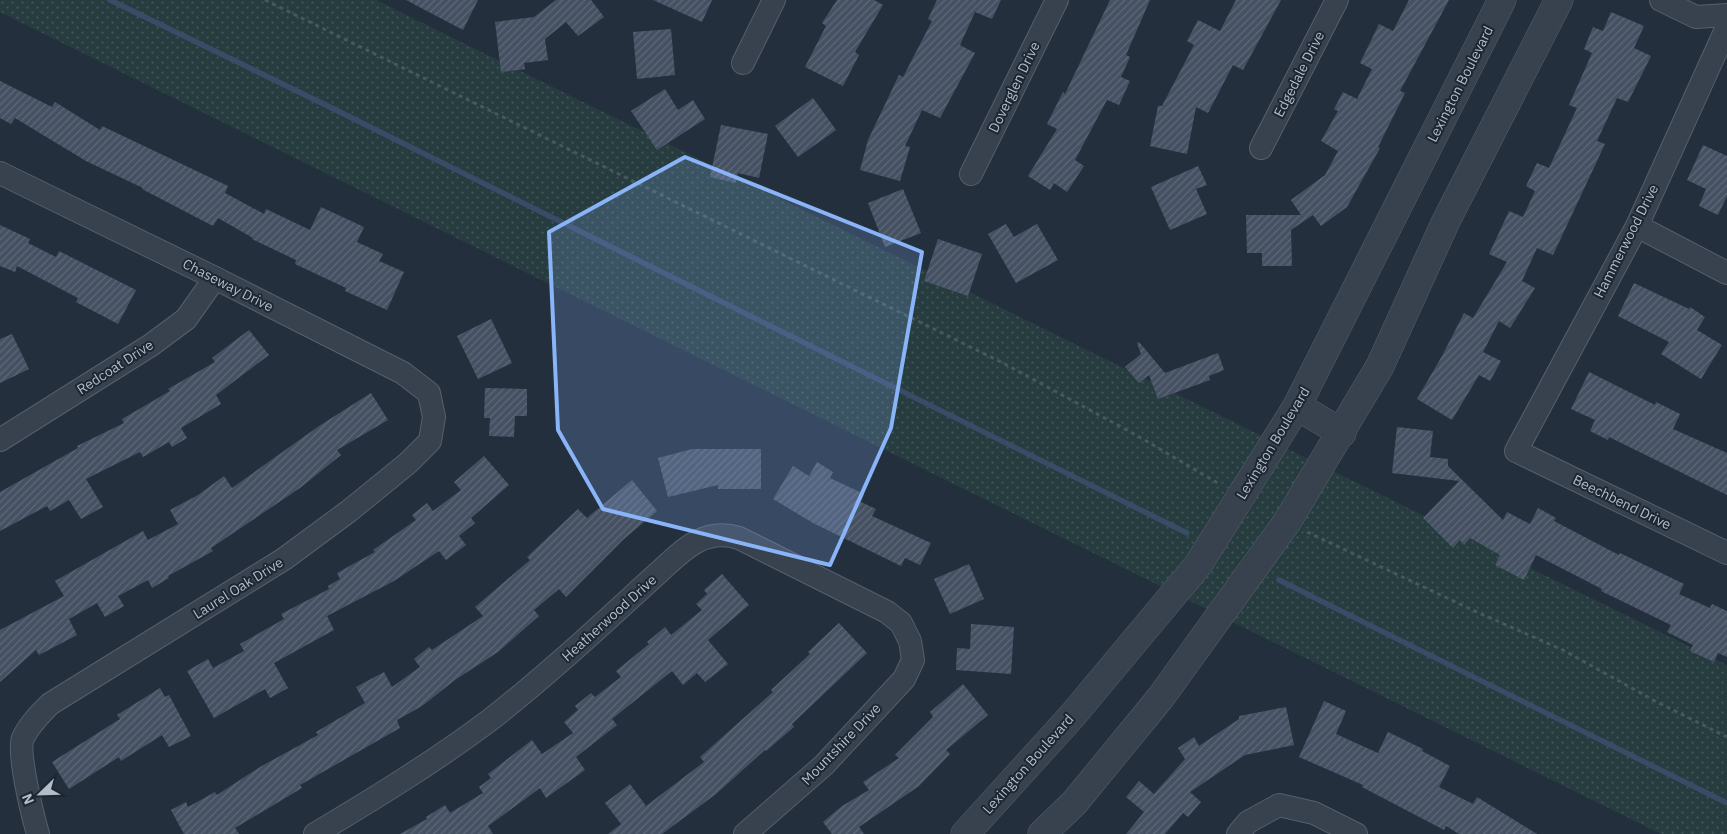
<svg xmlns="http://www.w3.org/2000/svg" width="1727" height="834" font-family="'IBM Plex Sans',sans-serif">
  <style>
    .grass { fill: url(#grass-dots) }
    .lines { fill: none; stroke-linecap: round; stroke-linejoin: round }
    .stream { stroke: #394c67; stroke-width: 5.5 }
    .building { fill: url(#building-hatch) }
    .minor-casing { stroke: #565f6c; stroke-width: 24 }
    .tertiary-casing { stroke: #565f6c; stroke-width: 29 }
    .path { stroke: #44595c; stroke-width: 3; stroke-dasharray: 4 4; stroke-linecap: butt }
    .minor { stroke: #38414e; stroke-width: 22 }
    .tertiary { stroke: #38414e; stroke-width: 28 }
    .marked { fill: #8ab4f8; fill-opacity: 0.2; stroke: #8ab4f8; stroke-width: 4; stroke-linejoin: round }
    .labels { text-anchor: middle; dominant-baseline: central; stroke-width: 4; stroke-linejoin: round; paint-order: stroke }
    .street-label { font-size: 14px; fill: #b4bcc9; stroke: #1d2633 }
  </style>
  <defs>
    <pattern id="grass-dots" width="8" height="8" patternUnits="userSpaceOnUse" patternTransform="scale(1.25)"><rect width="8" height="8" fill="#263c3f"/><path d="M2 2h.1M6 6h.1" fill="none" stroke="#435659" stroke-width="1.8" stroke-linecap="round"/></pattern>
    <pattern id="building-hatch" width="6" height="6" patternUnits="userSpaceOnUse" patternTransform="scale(1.25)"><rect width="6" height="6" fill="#455162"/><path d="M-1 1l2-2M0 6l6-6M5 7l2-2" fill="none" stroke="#5d6877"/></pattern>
  </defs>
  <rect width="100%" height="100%" fill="#242f3e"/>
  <!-- grass -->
  <polygon class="grass" points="0,0 376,0 1727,665 1727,834 1661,834 0,12"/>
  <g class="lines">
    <!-- stream -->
    <g class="stream">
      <polyline points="110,0 336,110 1187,533"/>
      <polyline points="1279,580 1727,803"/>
    </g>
  </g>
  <!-- building -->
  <g class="building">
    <polygon points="406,0 478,0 463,30"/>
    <polygon points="556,0 591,0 604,17 578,36 566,22 545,39 548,60 524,63 525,69 501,72 495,22 534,17"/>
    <polygon points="653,0 712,0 702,22"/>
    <polygon points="837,0 874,0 883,5 855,52 859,55 843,86 805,67 826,26 822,23"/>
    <polygon points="937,0 1001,0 992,19 975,12 960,45 975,53 940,118 922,110 905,146 910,147 900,181 860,170 868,140 899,75 903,77 932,21 928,19"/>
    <polygon points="1110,0 1150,0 1126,55 1130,57 1121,77 1130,81 1119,105 1107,100 1075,160 1084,166 1067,192 1054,183 1050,190 1028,176 1057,129 1047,124 1063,92 1065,94"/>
    <polygon points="1236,0 1281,0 1243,70 1233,65 1208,113 1196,107 1187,154 1150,146 1158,106 1162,106 1194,45 1187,41 1198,20 1220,31"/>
    <polygon points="1409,0 1449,0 1400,91 1405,93 1378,147 1380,148 1347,207 1321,226 1313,215 1291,230 1292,266 1262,266 1262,253 1247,253 1246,215 1301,215 1291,200 1325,175 1338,151 1321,141 1338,111 1334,109 1343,92 1357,99 1372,69 1360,63 1379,24 1393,31"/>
    <polygon points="1611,12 1644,26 1634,48 1651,56 1628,102 1617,98 1597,141 1605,144 1553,255 1537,248 1522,281 1535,288 1510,328 1499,321 1483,352 1501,361 1490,381 1479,375 1452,420 1417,399 1442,356 1464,313 1473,318 1507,262 1489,254 1509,211 1523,217 1535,191 1526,186 1537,163 1549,168 1577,108 1569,105 1592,53 1584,49 1593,27 1603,31"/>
    <polygon points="671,29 675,75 637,79 633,32"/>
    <polygon points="0,81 52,107 55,102 100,130 102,126 228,186 225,193 264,214 266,209 310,230 321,207 364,227 357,242 383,254 379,261 404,272 387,310 345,291 346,288 295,264 296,260 252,239 253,238 218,218 213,226 142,189 143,188 86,161 15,118 11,124 0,118"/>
    <polygon points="665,89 678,110 693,100 705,119 657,150 631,111"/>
    <polygon points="813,98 836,130 798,157 775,126"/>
    <polygon points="721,125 768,134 759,178 738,173 736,183 710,177"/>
    <polygon points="1703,145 1727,156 1727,196 1718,215 1699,206 1706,189 1687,180"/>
    <polygon points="1198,166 1207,185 1196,189 1207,214 1170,230 1151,187"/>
    <polygon points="903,189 921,233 885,247 868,203"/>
    <polygon points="1006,224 1014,237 1037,224 1058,260 1016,283 988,234"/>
    <polygon points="0,225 30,239 28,243 56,257 59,251 136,290 118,324 76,302 78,298 17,266 15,272 0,266"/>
    <polygon points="938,239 982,254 968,296 924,281"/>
    <polygon points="1634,283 1689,309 1690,307 1705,317 1697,330 1722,345 1701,379 1661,354 1669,342 1618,316"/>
    <polygon points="491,319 512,363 478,379 457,336"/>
    <polygon points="249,330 269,355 216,395 221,404 181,428 187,438 172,447 169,442 143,457 140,452 86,479 103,507 81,519 69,500 50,511 47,506 0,531 0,492 78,448 77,446 124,423 122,419 170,391 168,389 215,362 212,358"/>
    <polygon points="12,334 29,369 0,383 0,339"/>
    <polygon points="1139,342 1165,373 1218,353 1224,370 1209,376 1210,380 1158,399 1149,375 1139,383 1125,367 1141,354 1137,343"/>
    <polygon points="1589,372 1655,405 1656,402 1680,414 1673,429 1727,453 1727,495 1609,437 1608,440 1590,431 1595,420 1571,409"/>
    <polygon points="485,388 527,389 527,416 515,416 514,437 489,436 490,418 484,418"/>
    <polygon points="371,393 388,420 337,450 341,455 300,488 211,548 213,551 168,576 169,578 152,588 148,580 118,596 124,606 105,617 97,603 69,619 77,635 39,655 36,650 0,682 0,630 64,596 55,581 143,531 148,540 178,524 170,510 198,495 224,476 232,488 319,426"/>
    <polygon points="1397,427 1433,431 1430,457 1448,459 1448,466 1503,520 1507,512 1530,524 1538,508 1556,518 1554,521 1619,555 1620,553 1684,584 1679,594 1710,608 1712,604 1727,611 1727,657 1718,653 1714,662 1690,651 1693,645 1667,632 1671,625 1601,591 1602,589 1536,555 1524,580 1495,565 1500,555 1470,538 1464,545 1460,540 1453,548 1423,518 1459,481 1392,473"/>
    <polygon points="692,449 761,449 761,489 718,489 718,485 668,497 658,458"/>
    <polygon points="484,456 509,485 471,518 475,523 459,536 466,545 446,560 439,551 394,581 327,616 334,630 274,663 288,688 270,698 265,689 214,718 187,671 208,659 213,668 244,651 240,644 284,619 281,614 329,589 328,586 340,579 337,573 375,552 373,550 416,520 412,515 427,503 433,511 461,490 454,482"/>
    <polygon points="817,462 833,472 830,478 864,494 861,502 876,509 872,516 931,543 920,565 905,558 901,566 813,523 773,499 793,466 809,476"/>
    <polygon points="632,480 657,511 624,539 566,597 559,589 534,610 539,616 498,652 455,680 422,706 397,720 400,728 300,785 302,788 235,828 239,834 184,834 171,810 186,802 188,807 215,792 217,795 260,767 318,735 316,732 365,703 356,687 384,672 392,687 420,667 414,659 429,647 432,650 483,616 475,607 530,560 527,557 578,509 587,518"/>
    <polygon points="969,564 984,599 950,614 934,579"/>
    <polygon points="722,574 749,605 708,640 728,664 705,682 697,673 683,685 672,671 612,719 617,725 576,757 585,770 546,798 540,788 488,826 493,834 400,834 427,819 426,817 445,805 450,813 483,793 479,787 491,778 488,774 532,740 542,754 573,733 564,722 578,710 575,706 591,693 595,697 621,677 616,671 649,644 647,642 665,627 671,635 702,610 696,604 707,594 704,590"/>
    <polygon points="839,623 867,653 792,724 794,727 766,751 765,750 716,794 662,834 608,834 621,824 605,803 630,784 646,806 704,762 700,757 773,692 771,690 810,654 808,652"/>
    <polygon points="971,624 1014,627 1011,674 956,670 957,648 970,649"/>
    <polygon points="963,684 988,715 946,750 950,754 919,786 859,827 864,834 832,834 823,822 842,806 869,790 863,782 899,758 895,755 933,717 930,712"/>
    <polygon points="160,688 165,697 169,695 191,736 169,747 162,735 121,761 119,757 69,789 52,762 120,719 117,715"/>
    <polygon points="1324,701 1346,711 1336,734 1378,753 1388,732 1423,749 1422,751 1450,766 1439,787 1473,804 1477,797 1537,834 1459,834 1446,826 1444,830 1362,787 1363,785 1299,757"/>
    <polygon points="1286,707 1294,745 1245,755 1190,792 1201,802 1188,817 1183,813 1165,834 1126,834 1144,812 1126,797 1139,781 1154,794 1185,759 1178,748 1194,737 1199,746 1239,719 1239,716"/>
  </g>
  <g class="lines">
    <!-- minor casing -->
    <g class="minor-casing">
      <g id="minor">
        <polyline points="1661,0 1696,17 1727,15"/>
        <polyline points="1727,27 1637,226 1516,451 1727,553"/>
        <polyline points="743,63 774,0"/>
        <polyline points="1261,148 1337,0"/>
        <path d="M 0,173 L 215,278 L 403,373 L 429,393 L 434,417 L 430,441 L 408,463 L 349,511 L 284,559 L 50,704 C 40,714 29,725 23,738 C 17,752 33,817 38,834"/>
        <polyline points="971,174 1057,0"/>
        <polyline points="1637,226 1727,273"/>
        <polyline points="0,440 151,345 186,319 215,278"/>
        <path d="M 315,834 C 375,798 434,762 490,720 C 549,674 603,623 658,573 C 683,550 704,527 739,538 L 887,612 L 901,623 L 910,641 L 913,660 L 904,679 L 824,765 L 745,834"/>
        <polyline points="1238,834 1248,822 1279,805 1314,813 1356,834"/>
      </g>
    </g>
    <!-- tertiary casing -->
    <g class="tertiary-casing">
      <g id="tertiary">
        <polyline points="1297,406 1342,433"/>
        <polyline points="965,834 1072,716 1198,565 1297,406 1502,0"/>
        <polyline points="1042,834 1075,802 1161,697 1287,522 1380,366 1446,221 1559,0"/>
      </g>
    </g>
    <!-- path -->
    <g class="path">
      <polyline points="265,0 1003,363 1136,435 1221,485"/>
      <polyline points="1307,532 1479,613 1563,650 1655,701 1727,737"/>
    </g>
    <!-- minor -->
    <use href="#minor" class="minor"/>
    <!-- tertiary -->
    <use href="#tertiary" class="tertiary"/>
  </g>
  <!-- marked area -->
  <path class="marked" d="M 685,157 L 922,252 L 891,428 L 830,565 L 603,509 L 558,430 L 549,232 Z"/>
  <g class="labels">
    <!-- street labels -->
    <g class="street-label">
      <text transform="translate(1299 74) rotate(-63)">Edgedale Drive</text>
      <text transform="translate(1460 84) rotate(-63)">Lexington Boulevard</text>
      <text transform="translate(1014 87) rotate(-64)">Doverglen Drive</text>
      <text transform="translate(1626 241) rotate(-63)">Hammerwood Drive</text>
      <text transform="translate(228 285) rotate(27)">Chaseway Drive</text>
      <text transform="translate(115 367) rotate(-33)">Redcoat Drive</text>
      <text transform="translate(1273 443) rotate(-59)">Lexington Boulevard</text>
      <text transform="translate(1622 502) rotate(26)">Beechbend Drive</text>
      <text transform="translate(238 588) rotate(-32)">Laurel Oak Drive</text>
      <text transform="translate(609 618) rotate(-42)">Heatherwood Drive</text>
      <text transform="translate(841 744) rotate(-46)">Mountshire Drive</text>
      <text transform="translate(1028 764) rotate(-48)">Lexington Boulevard</text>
    </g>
  </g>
  <!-- north arrow -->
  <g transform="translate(40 794) rotate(247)" stroke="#1d2633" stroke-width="4" paint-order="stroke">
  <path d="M0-4L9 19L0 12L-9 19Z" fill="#b4bcc9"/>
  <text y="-8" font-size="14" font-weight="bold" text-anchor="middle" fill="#b4bcc9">N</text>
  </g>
</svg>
